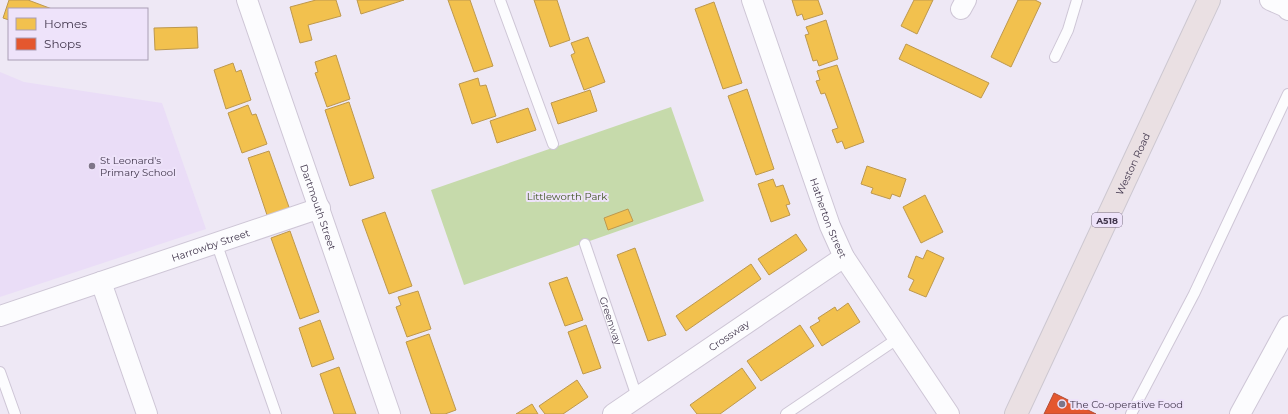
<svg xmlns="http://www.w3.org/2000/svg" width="1288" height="414" font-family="Montserrat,sans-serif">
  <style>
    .built { fill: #eaddf7 }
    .green { fill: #c6daab }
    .homes { fill: #f2c14e; stroke: #bd984e }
    .shops { fill: #e4572e; stroke: #b34d37 }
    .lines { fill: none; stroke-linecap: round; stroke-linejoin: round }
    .lane-casing { stroke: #cec6d6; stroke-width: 12 }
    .street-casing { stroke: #cec6d6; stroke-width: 22 }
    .highway-casing { stroke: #ccc7d0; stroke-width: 24 }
    .lane { stroke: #fcfcfe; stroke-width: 10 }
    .street { stroke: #fcfcfe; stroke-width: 20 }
    .highway { stroke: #eae0e3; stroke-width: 22 }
    .poi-dot { fill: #7e7588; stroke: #eee3fa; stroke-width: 1.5 }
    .labels { text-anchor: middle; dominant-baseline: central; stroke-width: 4; stroke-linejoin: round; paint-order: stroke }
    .shield { fill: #eee3fa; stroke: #766b81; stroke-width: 1 }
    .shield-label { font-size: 9px; font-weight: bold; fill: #42374d }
    .poi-label { font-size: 10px; fill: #42374d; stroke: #eee3fa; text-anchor: start }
    .street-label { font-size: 10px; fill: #42374d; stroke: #eee3fa }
    .park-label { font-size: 10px; fill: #405424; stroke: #eee3fa }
  </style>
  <rect width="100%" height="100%" fill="#eee8f5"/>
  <!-- built -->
  <polygon class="built" points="0,72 24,82 162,103 206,229 0,297"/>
  <!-- green -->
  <polygon class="green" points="671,107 704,201 464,285 431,190"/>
  <!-- homes -->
  <g class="homes">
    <polygon points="9,0 28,0 52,9 9,9 9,20 3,18"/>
    <polygon points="316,0 336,0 341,16 308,25 312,40 300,43 290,7"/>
    <polygon points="357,0 404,0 361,14"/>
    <polygon points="448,0 470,0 493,66 474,72"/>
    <polygon points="534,0 557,0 570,40 550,47"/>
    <polygon points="792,0 818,0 823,14 804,20 802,14 797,16"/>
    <polygon points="914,0 933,0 917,34 901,26"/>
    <polygon points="1018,0 1035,0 1041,3 1011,67 991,57"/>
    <polygon points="714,2 742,83 723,89 695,9"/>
    <polygon points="826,20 838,59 819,66 817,60 813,61 805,35 809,34 806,27"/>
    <polygon points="197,27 198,48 155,50 154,28"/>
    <polygon points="588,37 605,82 584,90 571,55 575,53 571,43"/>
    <polygon points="906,44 989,83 981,98 899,59"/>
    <polygon points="336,55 350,99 327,107 315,73 318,72 315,62"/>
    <polygon points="233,63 236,72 241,70 251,100 226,109 214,70"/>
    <polygon points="837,65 864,142 845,149 842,141 837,143 832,130 838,128 825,93 821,94 816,81 820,80 817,71"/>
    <polygon points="478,78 480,86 486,85 496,116 472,124 459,84"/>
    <polygon points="747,89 774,169 756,175 728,96"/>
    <polygon points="590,90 597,111 558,124 551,103"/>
    <polygon points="349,102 374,178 350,186 325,110"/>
    <polygon points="248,105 252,115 256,114 267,144 242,153 228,113"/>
    <polygon points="528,108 536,130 497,143 490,121"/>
    <polygon points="269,151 290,210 268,218 248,158"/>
    <polygon points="867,166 906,179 900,197 892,194 890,199 871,193 873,188 861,184"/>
    <polygon points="773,179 776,187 783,185 790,204 786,205 790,215 771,222 758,184"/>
    <polygon points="925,195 943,232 921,243 903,207"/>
    <polygon points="628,209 633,221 608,230 604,218"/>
    <polygon points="385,212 412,286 389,294 362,220"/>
    <polygon points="290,231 319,312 300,319 271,238"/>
    <polygon points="796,234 807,250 769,275 758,259"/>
    <polygon points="635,248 666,335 648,341 617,255"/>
    <polygon points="927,250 944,258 926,297 909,290 914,280 908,277 916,256 923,259"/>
    <polygon points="751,264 761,279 686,331 676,316"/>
    <polygon points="567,277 583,320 565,326 549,283"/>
    <polygon points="418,291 431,329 407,337 396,307 401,305 398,297"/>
    <polygon points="848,303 860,322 822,346 810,327 820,321 818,318 835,307 837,311"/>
    <polygon points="320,320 334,359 312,367 299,328"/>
    <polygon points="586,325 601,368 583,374 568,332"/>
    <polygon points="800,325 814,346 761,381 747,361"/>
    <polygon points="429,334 456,410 445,414 431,414 406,342"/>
    <polygon points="339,367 356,414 334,414 320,374"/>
    <polygon points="742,368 756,388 720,414 697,414 690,405"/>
    <polygon points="577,380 588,397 563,414 545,414 539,406"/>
    <polygon points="532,404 538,414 516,414"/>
  </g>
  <!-- shops -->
  <polygon class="shops" points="1054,393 1096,414 1044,414"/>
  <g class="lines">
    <!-- lane casing -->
    <g class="lane-casing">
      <g id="lane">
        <polyline points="500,0 553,144"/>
        <polyline points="1055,57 1068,30 1077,0"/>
        <polyline points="216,242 276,414"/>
        <path id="s1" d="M 585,244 L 637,397"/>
        <polyline points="0,372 15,414"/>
        <polyline points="786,414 897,339"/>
        <polyline points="1131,414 1194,294 1288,94"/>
      </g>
    </g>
    <!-- street casing -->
    <g class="street-casing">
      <g id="street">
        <path id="s2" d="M 247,0 L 390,414"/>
        <path id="s3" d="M 752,0 L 830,226 L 844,257 L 949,414"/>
        <polyline points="1270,0 1286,7 1288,10"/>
        <polyline points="961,9 966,0"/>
        <polyline points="101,282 147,414"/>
        <path id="s4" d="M 0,316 L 320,208"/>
        <path id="s5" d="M 613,414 L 844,257"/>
        <polyline points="1240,414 1288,326"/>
      </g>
    </g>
    <!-- highway casing -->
    <g class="highway-casing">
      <g id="highway">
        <path id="s6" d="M 1016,414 L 1209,0"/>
      </g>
    </g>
    <!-- lane -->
    <use href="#lane" class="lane"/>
    <!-- street -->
    <use href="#street" class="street"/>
    <!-- highway -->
    <use href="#highway" class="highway"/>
  </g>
  <!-- markers -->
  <g class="poi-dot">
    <circle cx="92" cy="166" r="4"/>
    <circle cx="1062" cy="404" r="4"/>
  </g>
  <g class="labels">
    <!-- shield labels -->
    <rect class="shield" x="1092" y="213" width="30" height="14" rx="3"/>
    <g class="shield-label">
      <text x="1107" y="220">A518</text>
    </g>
    <!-- poi labels -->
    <g class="poi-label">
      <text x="100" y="160">St Leonard's<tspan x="100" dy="12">Primary School</tspan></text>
      <text x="1070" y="404">The Co-operative Food</text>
    </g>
    <!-- street labels -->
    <g class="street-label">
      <text stroke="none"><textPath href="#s6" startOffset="276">Weston Road</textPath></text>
      <text stroke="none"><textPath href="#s2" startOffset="219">Dartmouth Street</textPath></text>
      <text stroke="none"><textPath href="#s3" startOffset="231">Hatherton Street</textPath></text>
      <text stroke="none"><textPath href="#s4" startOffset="222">Harrowby Street</textPath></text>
      <text stroke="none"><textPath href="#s1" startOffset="81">Greenway</textPath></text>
      <text stroke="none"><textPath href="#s5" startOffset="140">Crossway</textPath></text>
    </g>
    <!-- park labels -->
    <g class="park-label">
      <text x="567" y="196">Littleworth Park</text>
    </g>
  </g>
  <!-- legend -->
  <rect x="8" y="8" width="140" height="52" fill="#eee3fa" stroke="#a99eb5"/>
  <rect x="16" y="18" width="20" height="12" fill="#f2c14e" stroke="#a99eb5"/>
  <text x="44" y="28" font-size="12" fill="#42374d">Homes</text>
  <rect x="16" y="38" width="20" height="12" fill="#e4572e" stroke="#a99eb5"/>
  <text x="44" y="48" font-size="12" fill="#42374d">Shops</text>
</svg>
